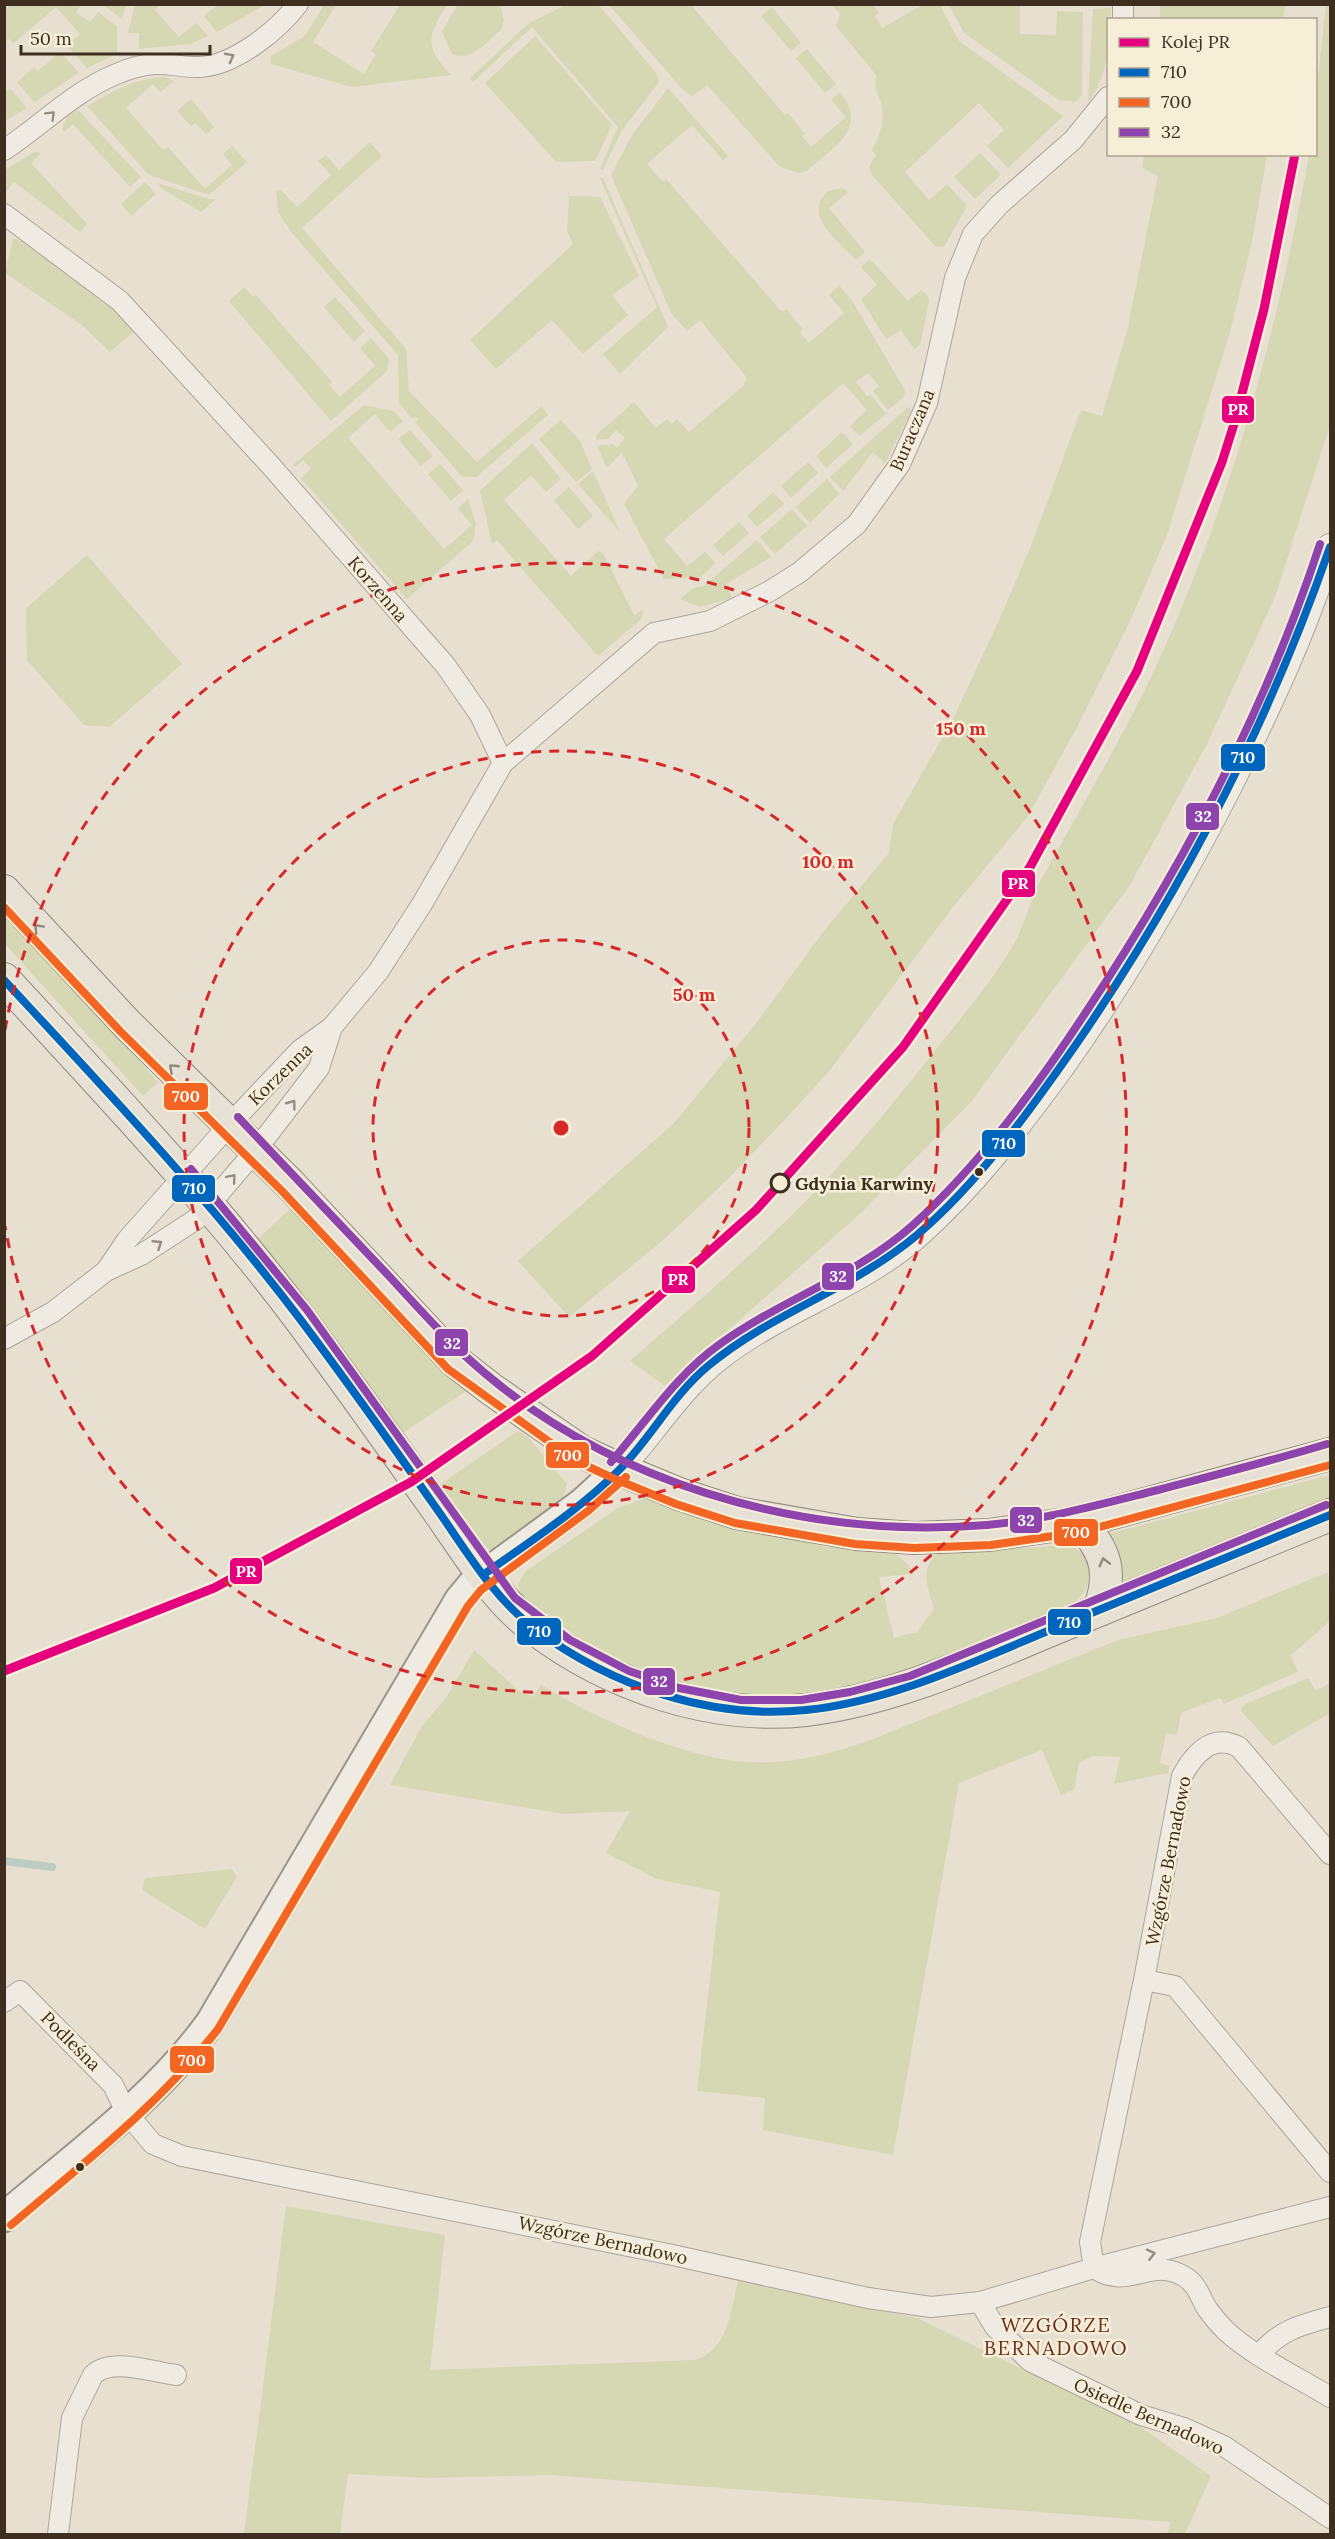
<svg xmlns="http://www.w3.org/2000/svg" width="1335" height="2539" font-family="Lora,serif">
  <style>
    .green { fill: #d6d7b3 }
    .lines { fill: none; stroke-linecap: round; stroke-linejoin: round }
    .stream { stroke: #bcccc2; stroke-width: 8 }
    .minor-casing { stroke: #ada599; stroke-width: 22 }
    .tertiary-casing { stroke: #ada599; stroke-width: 28 }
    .secondary-casing { stroke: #9c958a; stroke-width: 32 }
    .primary-casing { stroke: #928b80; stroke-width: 34 }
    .minor { stroke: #efebe3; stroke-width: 20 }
    .tertiary { stroke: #efebe3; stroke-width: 26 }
    .secondary { stroke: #efebe3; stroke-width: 28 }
    .primary { stroke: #e6e1d4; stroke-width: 32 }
    .bus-1-casing { stroke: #f7eed8; stroke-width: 12 }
    .bus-2-casing { stroke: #f7eed8; stroke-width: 12 }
    .bus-3-casing { stroke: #f7eed8; stroke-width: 12 }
    .bus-1 { stroke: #0065bd; stroke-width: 8 }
    .bus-2 { stroke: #f26522; stroke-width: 8 }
    .bus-3 { stroke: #8e44ad; stroke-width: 8 }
    .rail-1-casing { stroke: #f7eed8; stroke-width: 14 }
    .rail-1 { stroke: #e5007d; stroke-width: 9 }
    .oneway { stroke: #968c82 }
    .oneway2 { stroke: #92887a }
    .ring { fill: none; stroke: #d62828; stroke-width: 3; stroke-dasharray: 10 8 }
    .bus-dot { fill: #3d2e20; stroke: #f7eed8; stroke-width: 2 }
    .stop-dot { fill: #f7eed8; stroke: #3d2e20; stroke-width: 3 }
    .labels { text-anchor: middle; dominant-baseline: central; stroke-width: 5; stroke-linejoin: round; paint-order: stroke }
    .street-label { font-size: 18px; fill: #3d2e20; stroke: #f7eed8 }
    .stop-label { font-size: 18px; font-weight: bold; fill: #3d2e20; stroke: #f7eed8; text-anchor: start }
    .neighbourhood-label { font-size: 20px; letter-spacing: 1.5px; fill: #6b2e1e; stroke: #f7eed8 }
    .centre { fill: #d62828; stroke: #f7eed8; stroke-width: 3 }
    .ring-label { font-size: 18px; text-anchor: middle; font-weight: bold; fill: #d62828; stroke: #f7eed8; stroke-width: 5; stroke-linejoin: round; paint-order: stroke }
    .line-badge { stroke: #f7eed8; stroke-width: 2 }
    .badge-label { font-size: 16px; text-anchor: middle; font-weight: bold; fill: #fff }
  </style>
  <rect width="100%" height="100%" fill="#e7e0d1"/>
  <!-- green -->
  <g class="green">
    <polygon points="5,4 81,5 76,12 90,22 98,12 117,27 117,54 87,68 67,46 80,34 56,7 14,43 9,39 5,42"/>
    <polygon points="161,4 155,10 179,37 196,23 208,36 190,44 139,49 139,33 128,33 135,5"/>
    <polygon points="598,4 657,74 659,82 621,132 603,170 600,169 618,127 532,27 473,82 470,78 529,23 566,5"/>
    <polygon points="103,5 126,5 122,19"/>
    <polygon points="217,5 217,4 265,5 217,32 204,16"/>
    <path d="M 324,5 L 336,5 L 313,42 L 364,74 L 376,54 L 371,51 L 400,5 L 447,5 C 427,37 424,46 451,75 L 352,87 L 271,64 L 271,56 L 305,36 Z"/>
    <path d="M 457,5 L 500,5 L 504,21 L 501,30 C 486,42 472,62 452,54 L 442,32 Z"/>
    <path d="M 609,5 L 691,5 L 785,115 L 788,113 L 805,134 L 802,136 L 811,147 L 846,117 L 831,100 L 840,92 C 870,129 833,147 807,171 L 799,173 L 780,167 L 707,85 L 692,96 L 684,91 Z"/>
    <path d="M 832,5 L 874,5 L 879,13 L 875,16 L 882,28 L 922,5 L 940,5 L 959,41 L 1063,116 L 1008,168 L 987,146 L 1004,130 L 979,103 L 905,172 L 929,200 L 947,184 L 967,206 L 944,247 L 935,246 L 872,175 L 869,167 L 876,155 L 872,150 C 880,135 886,119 881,103 C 877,89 874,90 876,75 L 836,26 L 840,14 Z"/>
    <polygon points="949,5 1020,5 1020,34 1056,35 1057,11 1083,12 1082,95 1075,102 1059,100 964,33"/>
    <polygon points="1160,5 1160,4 1285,5 1283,20 1160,19"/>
    <path d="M 1326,5 L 1330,5 L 1330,425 L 1275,597 L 1207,744 L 1130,885 L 971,1102 L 862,1212 L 665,1386 L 630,1361 C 684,1314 738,1267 789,1218 C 841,1167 889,1109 934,1052 C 960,1019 989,985 1011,949 C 1025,927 1029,900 1042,878 C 1080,809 1120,742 1154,671 C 1230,506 1277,333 1309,155 L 1316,154 L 1316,95 Z"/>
    <polygon points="772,7 801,43 791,51 761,16"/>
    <polygon points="1111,8 1105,67 1098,87 1088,102 1093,9"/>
    <polygon points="535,36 612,125 595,161 556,162 485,83"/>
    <polygon points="807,49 836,84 825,93 796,58"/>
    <polygon points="60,52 79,73 34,102 17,82 34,67 38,71"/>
    <path d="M 165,77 L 174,81 L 160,92 L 153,84 L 126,108 L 163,150 L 168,147 L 205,189 L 232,165 L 223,154 L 232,146 L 247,162 L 209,195 L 149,175 L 87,106 C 113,92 134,78 165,77 Z"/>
    <polygon points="10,88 27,108 5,121 5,93"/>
    <polygon points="668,88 728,156 723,160 692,125 647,164 663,182 666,179 782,312 786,309 803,329 800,333 809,343 844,313 829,295 839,285 853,302 905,390 904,397 888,410 873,391 879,386 868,373 856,382 867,396 871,395 886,414 859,436 850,426 867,410 843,383 664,539 687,566 705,552 716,563 700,577 664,579 624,504 638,486 622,452 607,468 597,446 613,444 617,448 625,438 616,430 608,439 596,440 597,434 634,402 656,428 667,419 672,424 677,419 689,432 743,386 747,378 700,320 687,331 671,313 611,175 632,135"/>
    <polygon points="191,99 214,127 206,134 195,123 191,126 177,111"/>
    <polygon points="78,110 141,177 130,187 73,124 64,132 62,129 68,115"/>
    <polygon points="370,142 382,156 302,228 406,349 409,391 477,462 542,406 548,415 476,477 462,477 415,422 418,419 415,417 412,419 399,403 398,355 292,233 278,212 276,191 281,190 297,207 331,175 318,161 326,155 339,170"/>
    <polygon points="34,152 41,153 31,163 87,224 80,232 14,182 6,192 5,190 5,170"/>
    <polygon points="980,153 1001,175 975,199 954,177"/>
    <polygon points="1144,155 1267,155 1252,242 1230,332 1167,535 1131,619 1076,729 1028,816 953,907 830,1070 792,1112 728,1179 661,1242 569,1317 518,1261 674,1123 754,1026 824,931 889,853 893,824 953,719 1000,618 1032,543 1081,410 1102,416 1128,327 1158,176 1142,168"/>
    <polygon points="600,178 603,178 668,327 620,374 603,354 657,307"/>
    <polygon points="145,182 156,194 131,216 121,204"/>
    <polygon points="157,183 210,199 216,199 201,212 162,189"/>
    <path d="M 842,188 L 848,192 L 829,208 L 865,252 L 856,260 C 839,241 801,215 828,191 Z"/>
    <polygon points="569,196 600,197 639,276 612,295 628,315 583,354 552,320 496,369 470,340 573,244 567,231"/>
    <polygon points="13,238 22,241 115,310 134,331 110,352 82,325 5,273"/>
    <polygon points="870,259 908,301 921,290 927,295 929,301 920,345 914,349 901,330 886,339 861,299 877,285 861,267"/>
    <polygon points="244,287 253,297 256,295 332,382 329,385 340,397 375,366 360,348 371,338 389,359 387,371 331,421 229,301"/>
    <polygon points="335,297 365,331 354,342 324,307"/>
    <polygon points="364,405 394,411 403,421 390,432 375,414 348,438 444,549 472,525 458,508 468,499 476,524 473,541 407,599 301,478 311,469 303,460 295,467 293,465"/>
    <polygon points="908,407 911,409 910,413 885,464 873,452 843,491 830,477"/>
    <polygon points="561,420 580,441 592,469 576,482 539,439"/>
    <polygon points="410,430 433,456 421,466 398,439"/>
    <polygon points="842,432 853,444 826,468 816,456"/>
    <polygon points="532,443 561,479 546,492 531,475 504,500 571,576 598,551 603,553 634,615 644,609 641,619 598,656 497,540 492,544 480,491"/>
    <polygon points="808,462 818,473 791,498 781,486"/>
    <polygon points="440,464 463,490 451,501 428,474"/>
    <polygon points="593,471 620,532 578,484"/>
    <polygon points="827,479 839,494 810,523 796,507"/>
    <polygon points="569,487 593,516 578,529 554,500"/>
    <polygon points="773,492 784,504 757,527 747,516"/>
    <polygon points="792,509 807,526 775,554 760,537"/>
    <polygon points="739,522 749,533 723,556 713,545"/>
    <polygon points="757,540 771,557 726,584 732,598 700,607 680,599 693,588 704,586"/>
    <polygon points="87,555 182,664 109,727 84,725 27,660 26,608"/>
    <polygon points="5,912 158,1082 143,1096 5,944"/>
    <polygon points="290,1209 435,1359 433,1363 468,1390 401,1434 257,1240"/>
    <polygon points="518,1431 527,1436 567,1484 561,1504 500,1546 491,1550 482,1548 439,1485"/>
    <polygon points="1330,1475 1330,1500 1118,1585 1104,1535"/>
    <path d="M 647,1497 L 826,1547 L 892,1550 L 909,1565 L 910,1574 L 879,1577 L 894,1638 L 917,1632 L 934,1609 C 927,1582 918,1570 941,1550 L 1044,1547 L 1069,1543 L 1085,1555 L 1090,1566 L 1088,1584 L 1084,1593 L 1075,1601 L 981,1643 L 851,1692 L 791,1698 L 720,1694 L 670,1680 L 610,1660 L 521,1596 L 518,1584 L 526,1571 L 618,1508 Z"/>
    <path d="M 1328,1572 L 1330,1615 L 1327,1624 L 1291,1655 L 1298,1672 L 1224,1704 L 1220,1698 L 1181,1713 L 1177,1735 L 1166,1733 L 1160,1763 L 1170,1766 L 1168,1773 L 1114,1784 L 1120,1757 L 1093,1756 L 1079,1763 L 1074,1790 L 1061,1795 L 1042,1750 L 959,1783 L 893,2155 L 763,2130 L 765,2098 L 697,2091 L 720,1892 L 657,1879 L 606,1853 L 630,1811 L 564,1814 L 390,1785 L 422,1726 L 446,1698 L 474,1650 L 518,1690 L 533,1697 L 541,1684 C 592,1718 685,1758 747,1762 C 789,1765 829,1754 868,1741 L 1118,1640 L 1217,1618 Z"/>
    <polygon points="1308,1678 1316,1691 1330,1683 1330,1713 1273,1746 1241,1711 1243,1705"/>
    <polygon points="232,1869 237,1877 205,1929 142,1890 145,1878"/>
    <path d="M 286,2206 L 445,2235 L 430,2370 L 695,2360 C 729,2348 730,2313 738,2281 L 917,2318 L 1138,2425 L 1211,2476 L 1185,2534 L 1167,2534 L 1171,2522 L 549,2475 L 428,2478 L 348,2474 L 340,2534 L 244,2534 Z"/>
  </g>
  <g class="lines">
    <!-- stream -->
    <polyline class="stream" points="4,1861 52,1867"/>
    <!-- minor casing -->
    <g class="minor-casing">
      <g id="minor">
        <polyline points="1123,4 1123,20"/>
        <path d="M 4,150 C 42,125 72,93 114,75 C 125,70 141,65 154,64 C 169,63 184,68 200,67 C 235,65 277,31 298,4"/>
        <polyline points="4,214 120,301 271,466 446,666 480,715 503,763"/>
        <polyline points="106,1271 127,1240 230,1124 300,1050 332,1027 378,972 422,904 503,763 654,633 710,621 770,591 800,572 857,524 900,464 927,403 955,278 973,234 1000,204 1073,140 1108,97"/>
        <polyline points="4,1339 53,1312 106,1271 141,1255 198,1218 256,1150 319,1068 332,1027"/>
        <polyline points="1144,1980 1175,1986 1330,2172"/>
        <path d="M 4,2002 L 20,1991 L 113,2085 L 126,2112 L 153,2144 L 182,2156 L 668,2254 L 868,2298 L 931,2307 L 980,2302 L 1094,2268 L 1090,2242 L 1144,1980 L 1182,1776 C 1194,1754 1212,1733 1239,1747 L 1330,1854"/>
        <path d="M 1094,2268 C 1130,2292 1150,2255 1185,2277 C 1198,2285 1200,2298 1208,2310 C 1213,2317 1220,2325 1226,2331 C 1254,2357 1298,2377 1330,2397"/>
        <polyline points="1094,2268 1330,2207"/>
        <polyline points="980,2302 995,2327 1030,2361 1141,2415 1184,2428 1224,2446 1330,2518"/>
        <path d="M 1260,2354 C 1280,2330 1301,2325 1330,2317"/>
        <path d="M 58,2534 L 72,2418 L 93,2375 C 111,2357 152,2372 176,2375"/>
      </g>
    </g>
    <!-- tertiary casing -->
    <g class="tertiary-casing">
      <path id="tertiary" d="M 619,1469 C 654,1431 682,1384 723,1354 C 784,1308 860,1285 917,1235 C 973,1185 1017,1127 1061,1067 C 1125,977 1180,882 1230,784 C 1268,707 1305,629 1330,547"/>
    </g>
    <!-- secondary casing -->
    <g class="secondary-casing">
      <path id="secondary" d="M 4,2217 C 75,2156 155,2099 210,2023 L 459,1600 L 474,1582 L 582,1503 L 619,1469"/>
    </g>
    <!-- primary casing -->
    <g class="primary-casing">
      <g id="primary">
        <polyline points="4,891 127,1024 290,1184 455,1361 491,1389 582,1452 619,1469 679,1494 737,1513 857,1534 914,1538 989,1535 1079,1522 1330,1454"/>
        <path d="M 4,979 C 106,1090 210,1199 300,1319 C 347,1382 393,1447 439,1512 C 468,1553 494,1598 535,1629 C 611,1686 711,1720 806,1710 C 897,1699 980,1659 1063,1625 C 1152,1588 1241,1552 1330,1515"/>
        <path d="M 1079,1522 C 1106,1550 1113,1573 1099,1610"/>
      </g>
    </g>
    <!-- minor -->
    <use href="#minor" class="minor"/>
    <!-- tertiary -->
    <use href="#tertiary" class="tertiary"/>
    <!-- secondary -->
    <use href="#secondary" class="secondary"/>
    <!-- primary -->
    <use href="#primary" class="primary"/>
    <!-- bus-1 casing -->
    <g class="bus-1-casing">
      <g id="bus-1">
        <path d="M 4,980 C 106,1090 209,1199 300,1319 C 346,1380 390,1442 434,1505 C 465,1548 492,1597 535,1629 C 611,1686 711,1720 806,1710 C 893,1701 975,1661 1055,1628 C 1147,1590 1238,1553 1330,1515"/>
        <path d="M 483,1575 C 529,1542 578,1511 619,1470 C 651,1438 672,1396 708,1366 C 771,1313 853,1289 917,1235 C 979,1182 1028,1113 1075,1046 C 1182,891 1268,725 1330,547"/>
      </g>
    </g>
    <!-- bus-2 casing -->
    <g class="bus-2-casing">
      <g id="bus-2">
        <polyline points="4,907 120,1031 282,1191 448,1369 576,1461 615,1479 676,1504 735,1523 855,1544 914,1548 991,1545 1081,1532 1330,1465"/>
        <path d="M 11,2225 C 84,2163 159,2105 218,2029 L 468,1606 L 481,1590 L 588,1511 L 626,1477"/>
      </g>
    </g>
    <!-- bus-3 casing -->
    <g class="bus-3-casing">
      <g id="bus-3">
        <path d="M 238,1117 C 288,1170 338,1223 388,1275 C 412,1301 436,1328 461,1352 C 599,1482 800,1540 987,1525 C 1045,1520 1102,1504 1158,1490 C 1215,1475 1271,1461 1327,1444"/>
        <polyline points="191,1169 307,1310 515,1598 570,1640 629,1671 679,1688 741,1700 801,1700 850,1692 910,1676 1326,1505"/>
        <path d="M 611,1462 C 646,1422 676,1375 720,1344 C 781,1300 856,1276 913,1225 C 980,1164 1036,1088 1086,1012 C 1182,868 1266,709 1320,544"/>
      </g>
    </g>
    <!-- bus-1 -->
    <use href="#bus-1" class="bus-1"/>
    <!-- bus-2 -->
    <use href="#bus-2" class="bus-2"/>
    <!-- bus-3 -->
    <use href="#bus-3" class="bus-3"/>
    <!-- rail-1 casing -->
    <g class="rail-1-casing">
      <polyline id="rail-1" points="4,1671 214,1588 411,1482 592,1356 756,1210 903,1047 1030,867 1137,671 1222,462 1234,424 1264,309 1295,154"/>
    </g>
    <!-- rail-1 -->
    <use href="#rail-1" class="rail-1"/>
  </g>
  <!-- one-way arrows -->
  <defs><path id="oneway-chevron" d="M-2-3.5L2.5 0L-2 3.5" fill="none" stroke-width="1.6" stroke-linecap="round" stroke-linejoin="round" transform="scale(1.5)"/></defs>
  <g class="oneway">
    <use href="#oneway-chevron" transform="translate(230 57) rotate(-28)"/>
    <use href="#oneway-chevron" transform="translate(51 115) rotate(-45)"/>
    <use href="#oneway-chevron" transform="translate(292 1104) rotate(-53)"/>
    <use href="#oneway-chevron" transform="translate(232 1178) rotate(-50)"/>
    <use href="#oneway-chevron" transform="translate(158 1244) rotate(-33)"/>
    <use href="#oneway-chevron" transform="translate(1151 2254) rotate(-14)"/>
  </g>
  <g class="oneway2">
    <use href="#oneway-chevron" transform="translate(38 928) rotate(-133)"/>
    <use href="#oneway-chevron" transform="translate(173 1068) rotate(-136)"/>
    <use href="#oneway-chevron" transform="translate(1104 1562) rotate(-104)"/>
  </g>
  <!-- distance rings -->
  <g class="ring">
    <circle cx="561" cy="1128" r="188"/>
    <circle cx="561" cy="1128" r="377"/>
    <path d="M5 1030A565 565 0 1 1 5 1226"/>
  </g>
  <!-- markers -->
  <g class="bus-dot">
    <circle cx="979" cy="1172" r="5"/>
    <circle cx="80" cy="2167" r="5"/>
  </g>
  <circle class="stop-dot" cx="780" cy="1183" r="9"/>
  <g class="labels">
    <!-- street labels -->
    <g class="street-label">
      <text transform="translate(912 430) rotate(-67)">Buraczana</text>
      <text transform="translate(378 589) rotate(49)">Korzenna</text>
      <text transform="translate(280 1074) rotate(-44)">Korzenna</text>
      <text transform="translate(1168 1861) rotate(-79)">Wzgórze Bernadowo</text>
      <text transform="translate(71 2041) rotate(45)">Podleśna</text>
      <text transform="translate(603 2240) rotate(12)">Wzgórze Bernadowo</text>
      <text transform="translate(1149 2416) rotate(24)">Osiedle Bernadowo</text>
    </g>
    <!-- stop labels -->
    <g class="stop-label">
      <text x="795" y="1183">Gdynia Karwiny</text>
    </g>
    <!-- neighbourhood labels -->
    <g class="neighbourhood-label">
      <text x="1056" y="2324">WZGÓRZE<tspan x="1056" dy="23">BERNADOWO</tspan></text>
    </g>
  </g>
  <circle cx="561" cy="1128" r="9" class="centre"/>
  <g class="ring-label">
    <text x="961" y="735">150 m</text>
    <text x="828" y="868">100 m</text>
    <text x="694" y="1001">50 m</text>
  </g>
  <g class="line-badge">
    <rect x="1221" y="395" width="34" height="29" rx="6" fill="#e5007d"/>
    <rect x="1220" y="743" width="46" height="29" rx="6" fill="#0065bd"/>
    <rect x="1185" y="802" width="35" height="29" rx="6" fill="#8e44ad"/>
    <rect x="1001" y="869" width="35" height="29" rx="6" fill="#e5007d"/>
    <rect x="163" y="1082" width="46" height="29" rx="6" fill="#f26522"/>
    <rect x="981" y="1129" width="45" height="29" rx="6" fill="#0065bd"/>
    <rect x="171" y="1174" width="45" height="29" rx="6" fill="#0065bd"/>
    <rect x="821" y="1262" width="34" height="29" rx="6" fill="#8e44ad"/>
    <rect x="661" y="1265" width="35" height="29" rx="6" fill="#e5007d"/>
    <rect x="434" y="1328" width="35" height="29" rx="6" fill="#8e44ad"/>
    <rect x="545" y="1441" width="45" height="28" rx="6" fill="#f26522"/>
    <rect x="1009" y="1506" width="34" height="28" rx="6" fill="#8e44ad"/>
    <rect x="1053" y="1518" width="46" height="29" rx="6" fill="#f26522"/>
    <rect x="229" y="1557" width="34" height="28" rx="6" fill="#e5007d"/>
    <rect x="1047" y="1608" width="45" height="28" rx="6" fill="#0065bd"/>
    <rect x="516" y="1617" width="46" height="29" rx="6" fill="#0065bd"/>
    <rect x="642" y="1667" width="34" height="29" rx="6" fill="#8e44ad"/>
    <rect x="169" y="2045" width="46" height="29" rx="6" fill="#f26522"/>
  </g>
  <g class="badge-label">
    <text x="1238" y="415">PR</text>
    <text x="1243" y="763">710</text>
    <text x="1203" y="822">32</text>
    <text x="1018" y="889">PR</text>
    <text x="186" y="1102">700</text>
    <text x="1004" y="1149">710</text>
    <text x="194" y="1194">710</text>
    <text x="838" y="1282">32</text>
    <text x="678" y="1285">PR</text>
    <text x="452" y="1349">32</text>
    <text x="568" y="1461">700</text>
    <text x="1026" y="1526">32</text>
    <text x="1076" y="1538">700</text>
    <text x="246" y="1577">PR</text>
    <text x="1069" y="1628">710</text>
    <text x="539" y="1637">710</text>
    <text x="659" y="1687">32</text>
    <text x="192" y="2066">700</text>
  </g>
  <!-- border -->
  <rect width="1335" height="2539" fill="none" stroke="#3d2e20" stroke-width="12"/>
  <!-- legend -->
  <rect x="1107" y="18" width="210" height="138" fill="#f7eed8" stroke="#ada18e" stroke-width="1.5"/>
  <rect x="1119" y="38" width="30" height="9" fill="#e5007d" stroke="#ada18e" stroke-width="1.5"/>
  <text x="1161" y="48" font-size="18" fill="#3d2e20">Kolej PR</text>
  <rect x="1119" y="68" width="30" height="9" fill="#0065bd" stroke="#ada18e" stroke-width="1.5"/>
  <text x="1161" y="78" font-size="18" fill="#3d2e20">710</text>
  <rect x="1119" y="98" width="30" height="9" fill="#f26522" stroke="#ada18e" stroke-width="1.5"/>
  <text x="1161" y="108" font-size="18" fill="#3d2e20">700</text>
  <rect x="1119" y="128" width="30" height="9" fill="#8e44ad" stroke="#ada18e" stroke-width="1.5"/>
  <text x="1161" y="138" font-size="18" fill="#3d2e20">32</text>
  <!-- scale -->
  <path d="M21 45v9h189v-9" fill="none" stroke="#3d2e20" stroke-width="3"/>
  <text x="30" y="45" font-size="18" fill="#3d2e20" stroke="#f7eed8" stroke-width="4.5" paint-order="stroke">50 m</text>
</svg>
